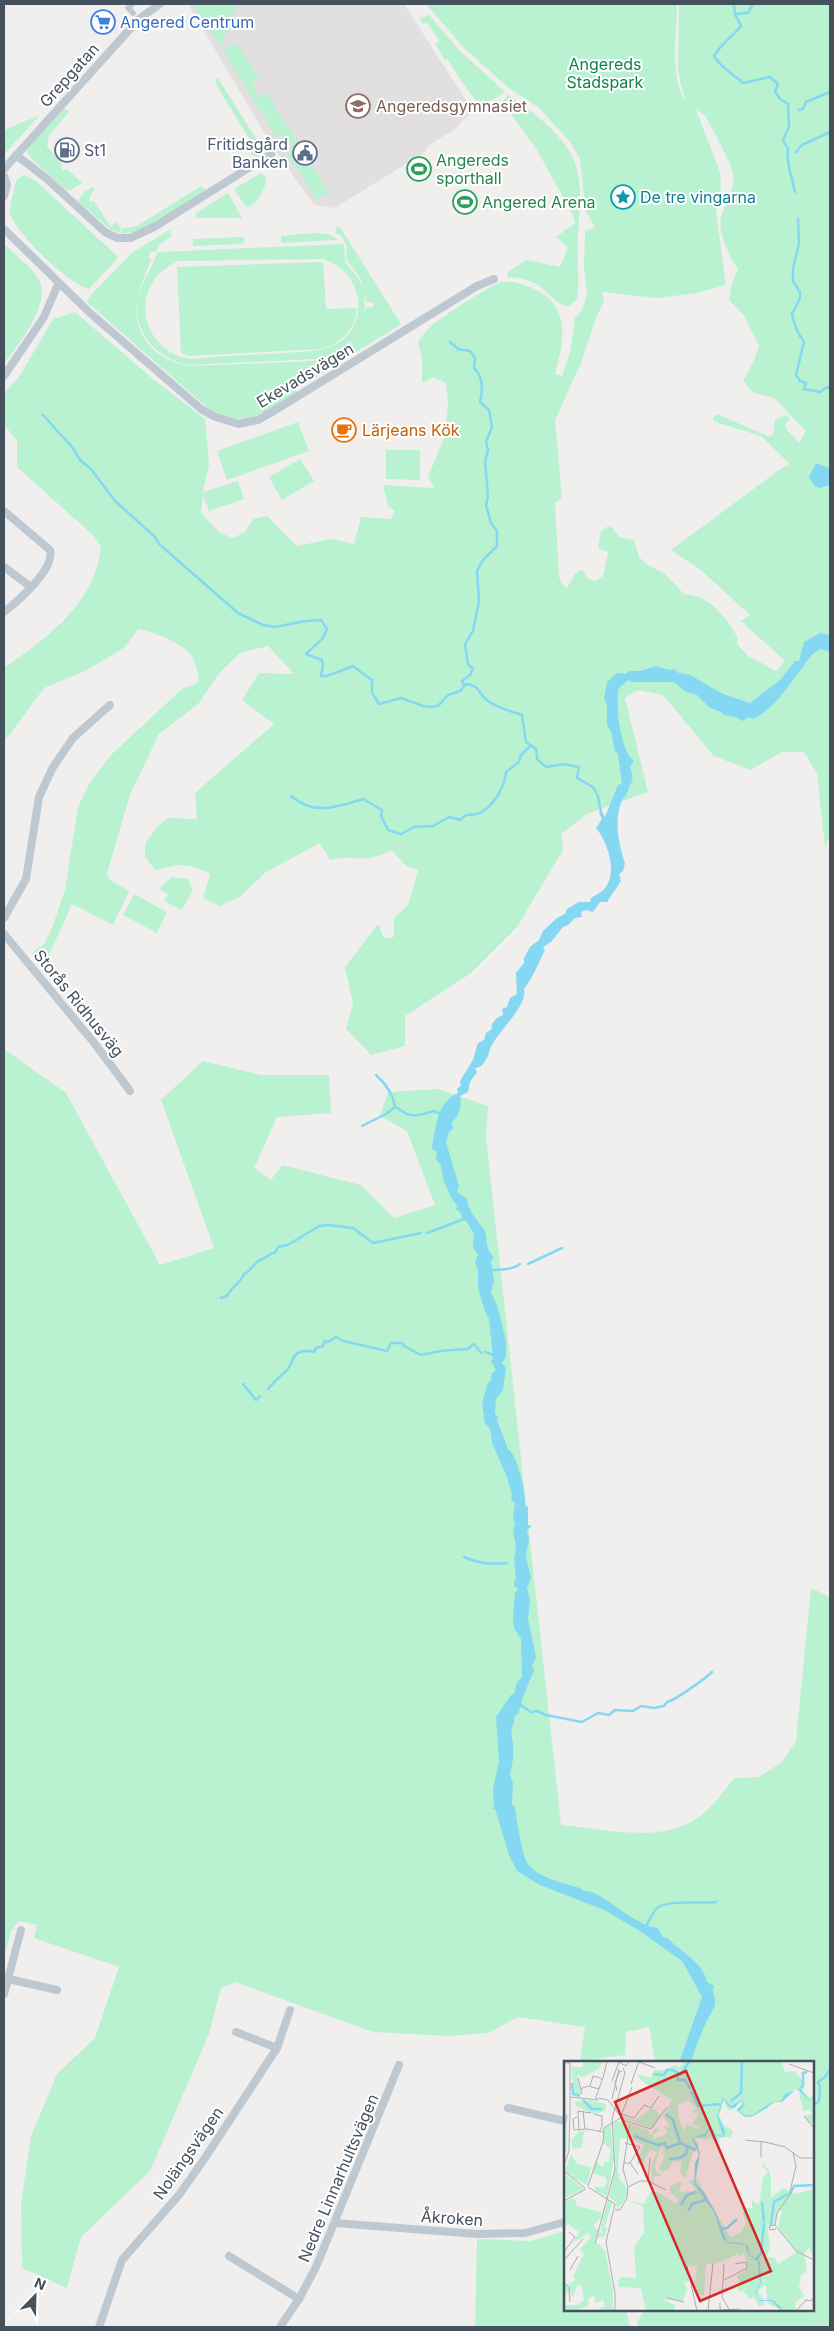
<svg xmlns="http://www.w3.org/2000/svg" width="834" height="2331" font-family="Inter,sans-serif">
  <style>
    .education { fill: #e2dfe0 }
    .green { fill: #b9f2d0; fill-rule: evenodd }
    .water { fill: #84d8f1 }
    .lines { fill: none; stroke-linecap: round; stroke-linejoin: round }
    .stream { stroke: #84d8f1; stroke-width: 2.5 }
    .pedestrian { stroke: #bec8d1; stroke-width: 5.5 }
    .minor { stroke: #bec8d1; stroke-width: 8 }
    .labels { text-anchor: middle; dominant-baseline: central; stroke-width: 4; stroke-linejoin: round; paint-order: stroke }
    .shop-label { font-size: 16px; fill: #366cbe; stroke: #fff; text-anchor: start }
    .park-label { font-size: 16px; fill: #11834c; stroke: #fff }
    .street-label { font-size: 16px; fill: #45515d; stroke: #fff }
    .education-label { font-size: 16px; fill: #785e54; stroke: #fff; text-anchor: start }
    .service-label { font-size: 16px; fill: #4e5e75; stroke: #fff; text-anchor: end }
    .leisure-label { font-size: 16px; fill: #27864d; stroke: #fff; text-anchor: start }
    .culture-label { font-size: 16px; fill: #0d838f; stroke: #fff; text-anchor: start }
    .food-label { font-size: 16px; fill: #c56008; stroke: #fff; text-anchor: start }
    .inset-river { fill: none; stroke: #84d8f1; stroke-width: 2.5 }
    .inset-road { fill: none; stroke: #acafb4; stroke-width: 1 }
    .view { fill: #d62828; fill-opacity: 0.15; stroke: #d62828; stroke-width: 2.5 }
    .inset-edge { fill: none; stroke: #45515d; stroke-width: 2.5 }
  </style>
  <rect width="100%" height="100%" fill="#f1eeee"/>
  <!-- education -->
  <polygon class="education" points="188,4 404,4 466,100 471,112 455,129 428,146 425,152 335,208 314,205 271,144"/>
  <!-- green -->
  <g class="green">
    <polygon points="193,4 237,4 221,45 220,45"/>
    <path d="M 426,4 L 677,4 C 677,29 669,82 686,101 L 681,86 L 678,70 L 679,4 L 830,4 L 830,468 L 816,463 L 809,477 L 814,486 L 821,488 L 830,485 L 830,836 L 825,847 L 817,774 L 804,752 L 782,752 L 750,770 L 714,756 L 663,695 L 638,690 L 625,698 L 648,792 L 587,814 L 561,834 L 563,850 L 517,927 L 471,973 L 405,1016 L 405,1046 L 371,1055 L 346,1029 L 353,1004 L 345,967 L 378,924 L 384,938 L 394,937 L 394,918 L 408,905 L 418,870 L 407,867 L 391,850 C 366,865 355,854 330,860 L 320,843 L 266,872 L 240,897 L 219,906 L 203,898 L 210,874 C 189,863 179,863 156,871 L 145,857 L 145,844 L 157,827 L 168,818 L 197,819 L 195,793 L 274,724 L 242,700 L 259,673 L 294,674 L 268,646 L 240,653 L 220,672 L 199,703 L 159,734 L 130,795 L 107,873 L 110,880 L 129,891 L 113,925 L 72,904 L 44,966 L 32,953 L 44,944 L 52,928 L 65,890 L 78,807 L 90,782 L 112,754 L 182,689 L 199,682 C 198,672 196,660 188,652 C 179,642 152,631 138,629 L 125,647 L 109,657 L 83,672 L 44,688 L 4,742 L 4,668 C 47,638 95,604 101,547 L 94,536 L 17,467 L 17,440 L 4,425 L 4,393 L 19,377 L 53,319 L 75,312 L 153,379 L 205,419 L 209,464 L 203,492 L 238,481 L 244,499 L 209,511 L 203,495 L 201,513 L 220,533 L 233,538 L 245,532 L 253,519 L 267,516 L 297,546 L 332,539 L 354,544 L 361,517 L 391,519 L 395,511 L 388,506 L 383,485 L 434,488 L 428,477 L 444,438 L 448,405 L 446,383 L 433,377 L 422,383 L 422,359 L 418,342 C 421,338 424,333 428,329 C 435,321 493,283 502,282 C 513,280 522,284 532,288 C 572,305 564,341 555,374 L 562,376 L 570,352 L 575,318 L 582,310 L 587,295 L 584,267 L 585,231 L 595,227 L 586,211 L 580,159 L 571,143 L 539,108 L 509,88 L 465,49 ZM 696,110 L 705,115 C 711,127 732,164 733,174 C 735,188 728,199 723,211 C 715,229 728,254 738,269 L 732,283 L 729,300 L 745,317 L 759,346 L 753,363 L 743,380 L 752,392 L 774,398 L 806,431 L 799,443 L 787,430 L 785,425 L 790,418 L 786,415 L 775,420 L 773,434 L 770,437 L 717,414 L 714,416 L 713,420 L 718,423 L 761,436 L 790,464 L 782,468 L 671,550 L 702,571 L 750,615 L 741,621 L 785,661 L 776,671 L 748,656 L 737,644 L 738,638 L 728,622 L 714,606 L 699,597 L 684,594 L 665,574 L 646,564 L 639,557 L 634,540 L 619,537 L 610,525 L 601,531 L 598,548 L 608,552 L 603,576 L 595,581 L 588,579 L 582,569 L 575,574 L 567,588 L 562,584 L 559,577 L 555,503 L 562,498 L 555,420 L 581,363 L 597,315 L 604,302 L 602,292 L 657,298 L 697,293 L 726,285 L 716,212 L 721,188 L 720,172 Z"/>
    <polygon points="429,15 460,51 505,92 482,106 471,95 447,59 445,60 435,44 439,41 427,22 423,24 419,19"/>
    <polygon points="237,43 259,79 252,83 260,97 267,93 329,193 317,200 289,156 292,145 285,142 280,135 276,137 266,120 270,118 261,113 227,57 225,51 227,46"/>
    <polygon points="218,78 258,142 260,150 258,158 251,154 253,145 217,86 215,79"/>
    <path d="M 508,95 C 532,110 568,138 576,166 C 583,187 579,213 578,235 C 577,254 579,273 578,292 L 577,299 L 569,306 C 558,307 546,289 536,284 C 527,279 518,277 508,277 L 507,273 L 526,260 L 560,267 L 568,248 L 556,237 L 575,223 L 573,215 L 537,150 L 502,102 Z"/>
    <polygon points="64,109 70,111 49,135 47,146 62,165 61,167 63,170 67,169 82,183 71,190 66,190 31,158 27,152 29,146"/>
    <polygon points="40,115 8,150 4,154 4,130"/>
    <path d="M 261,173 L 266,178 C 266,189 257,206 246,207 L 234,189 Z"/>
    <path d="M 24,175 L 36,181 L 117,256 L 117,259 L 89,289 C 69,285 15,232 10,213 C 9,211 15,183 17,179 Z"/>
    <polygon points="201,186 205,188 204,191 142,230 121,234 123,228 137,226"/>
    <polygon points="93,187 95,188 89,198 90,202 94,201 111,227 115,222 121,227 120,233 111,230 78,201 84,192"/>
    <polygon points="228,193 242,218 196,218 196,213"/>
    <path d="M 337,227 L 340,227 L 401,324 L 296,390 L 297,392 L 269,410 L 250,418 L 234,419 L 211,411 L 87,302 L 90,296 L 132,253 L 169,230 L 172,236 L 161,243 L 155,252 L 151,251 L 148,258 L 151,259 C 146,274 138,289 137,304 C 133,338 160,364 193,366 L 312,361 C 329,359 344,353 354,339 L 334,354 L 315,359 L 188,365 C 157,359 132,332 138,298 C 142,282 152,267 158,252 L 344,244 L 345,261 L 360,281 L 364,292 L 365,313 L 366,308 L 373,307 L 373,302 L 366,302 L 361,279 L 346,259 L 347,246 L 341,236 L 335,233 ZM 324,259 C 374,278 369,346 313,351 C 283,353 254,355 224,356 C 212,357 198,360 186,358 C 160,353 141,326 146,300 C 149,281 161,269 179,261 Z"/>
    <polygon points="314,233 331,235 338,240 281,243 281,236"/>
    <polygon points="245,237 243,244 193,246 193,239"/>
    <path d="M 4,244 C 13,253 34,269 39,280 C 51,305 19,344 4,363 Z"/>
    <path d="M 323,262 L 326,309 L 357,308 C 356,329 341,344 321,349 L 189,356 L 181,353 L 177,267 Z"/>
    <polygon points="298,422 309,451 227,480 217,451"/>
    <polygon points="386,450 420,450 420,480 386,479"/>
    <polygon points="300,459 314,481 282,500 269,477"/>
    <polygon points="172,877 188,879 193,890 182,910 164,901 168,894 159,889"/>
    <polygon points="134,894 167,912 157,933 123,915"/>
    <path d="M 4,1049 L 66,1093 L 160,1265 L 214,1248 L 161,1100 L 203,1061 L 261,1075 L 329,1075 L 331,1113 L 277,1117 L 254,1168 L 271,1180 L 282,1165 L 361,1185 L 394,1218 L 435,1205 L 407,1131 L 380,1116 L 388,1092 L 438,1089 L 488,1106 L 486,1137 L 561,1825 C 599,1829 653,1841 687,1824 C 707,1815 721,1795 734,1778 L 759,1777 L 781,1763 L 796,1741 L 811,1588 L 830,1597 L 830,2327 L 638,2327 L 637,2322 L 645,2310 L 813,2310 L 813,2062 L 655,2062 L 649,2027 L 626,2032 L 625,2055 L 580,2061 L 585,2027 L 518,2017 L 488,2033 L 449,2036 L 373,2032 L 235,1982 L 221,1988 L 209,2034 L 150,2171 L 81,2237 L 67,2288 L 22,2268 L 21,2203 L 31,2136 L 57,2074 L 95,2038 L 119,1967 L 34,1938 L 37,1925 L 19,1921 L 11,1931 L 4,1959 Z"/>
    <polygon points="565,2231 565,2310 626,2310 630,2327 475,2327 477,2239 530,2241"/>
  </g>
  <!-- water -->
  <g class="water">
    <polygon points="816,463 830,468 830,485 820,488 814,486 809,477"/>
    <path d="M 820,633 L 830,635 L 830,652 L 821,649 C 810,654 809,659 802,668 C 788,685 776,708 753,719 L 749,717 L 743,721 L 735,717 L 724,715 L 721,712 L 710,708 L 697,695 L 686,692 L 674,682 L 632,682 L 628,680 L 619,688 C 615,705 620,750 634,761 L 630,767 C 632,774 635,780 629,786 C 629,794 623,796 621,803 C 614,821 619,846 625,863 L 623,871 L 619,874 L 621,881 L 607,902 L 600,902 L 593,912 L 586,910 L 581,912 L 582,917 L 575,918 L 568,925 L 563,927 L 551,942 L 543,947 L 545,950 C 538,964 533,977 524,989 C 528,1005 499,1031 492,1045 C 488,1052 489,1058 482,1065 C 481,1067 477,1068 475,1068 L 477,1072 L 470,1082 L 468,1092 L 460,1096 C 462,1105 460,1116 452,1122 L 453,1129 L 449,1132 L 446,1142 L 459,1186 L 457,1192 L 467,1199 C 468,1210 478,1222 484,1229 C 489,1237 483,1247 494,1257 L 491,1261 L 494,1280 L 491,1292 L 498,1308 L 506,1341 L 506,1357 L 502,1363 L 506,1368 L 503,1390 L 496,1399 L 495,1413 L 498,1417 L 497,1420 L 508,1449 C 518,1455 526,1494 525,1505 L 528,1507 L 528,1525 L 532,1526 L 527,1530 L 529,1539 L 526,1556 L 531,1578 L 527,1588 L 530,1599 L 528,1619 L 536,1657 L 532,1666 L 534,1670 L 521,1702 L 524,1708 L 520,1707 L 519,1712 L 514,1717 L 514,1723 L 511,1730 L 513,1743 L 513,1759 L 510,1775 L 513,1783 L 512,1805 L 515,1807 C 517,1820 522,1856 528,1864 C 536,1877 566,1884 580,1888 C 585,1893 588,1890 594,1893 C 615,1903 635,1925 658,1928 L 663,1937 C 670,1938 671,1942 676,1946 C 688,1956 704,1966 707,1982 L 714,1986 C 711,1993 718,2000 714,2008 C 704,2025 697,2043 691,2062 L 682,2062 L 680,2060 L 702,1997 L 682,1961 L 640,1931 L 604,1910 L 540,1885 L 517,1871 L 509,1855 L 495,1809 L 492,1809 L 494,1806 L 493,1789 L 499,1761 L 496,1717 L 511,1695 L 514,1694 L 517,1682 L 522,1677 L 521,1639 L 514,1628 L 513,1617 L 515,1593 L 518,1589 L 514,1586 L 514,1582 L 516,1579 L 514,1560 L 516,1546 L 513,1531 L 515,1524 L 513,1518 L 515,1503 L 511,1500 L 512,1495 L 507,1477 L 492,1443 L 490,1428 L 485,1424 L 482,1402 L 488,1383 L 491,1380 L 491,1374 L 496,1370 L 491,1362 L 493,1357 L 489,1319 L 484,1309 L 478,1288 L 478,1271 L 475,1263 L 478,1255 L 473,1248 L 474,1234 L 467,1222 L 462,1218 L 461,1213 L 456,1209 L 457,1206 L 450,1195 L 443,1179 L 441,1166 L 436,1159 L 437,1152 L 432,1149 C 435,1130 437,1101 458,1093 L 457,1089 L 461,1085 L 460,1081 L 473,1060 L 478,1043 L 484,1040 L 486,1033 L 492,1029 C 490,1023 498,1016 503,1015 L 502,1009 L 507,1007 L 510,998 L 517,994 L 516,973 L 524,963 L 524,958 L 530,947 L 539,940 L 543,931 L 557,918 L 565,914 L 567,909 L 579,902 L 590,902 L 591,898 C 595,895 601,893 604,889 C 619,873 607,841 596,828 L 602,819 L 599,813 L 602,812 L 605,817 L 618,785 L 622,784 L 618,754 L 615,751 L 611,732 L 607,725 L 607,706 L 604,699 L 607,682 L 617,673 L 625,674 L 630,671 L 640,671 L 656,666 L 669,670 L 674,669 L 679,673 L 690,675 L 723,694 L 750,703 L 780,680 L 795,661 L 799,661 L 804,642 Z"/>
  </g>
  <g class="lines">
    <!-- stream -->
    <g class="stream">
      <path d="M 734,4 L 735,14 L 741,26 C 732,37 721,44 714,56 C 721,68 732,73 743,83 L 770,77 L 778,84 L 775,91 L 780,99 L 788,104 L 789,127 L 783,140 L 788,149 C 786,163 792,177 795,192"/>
      <polyline points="735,14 748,13 753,4"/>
      <polyline points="799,110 803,109 806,102 830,92"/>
      <polyline points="796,152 802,145 830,132"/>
      <path d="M 798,219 L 799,244 L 793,268 L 793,281 L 800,292 L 800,298 L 792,314 C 794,324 798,334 804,342 L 796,375 L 800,381 L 806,383 L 804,389 L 820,392 L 827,387 L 830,389"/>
      <path d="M 450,342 L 458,349 L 470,351 L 475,358 L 474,368 C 484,377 483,390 480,402 L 489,410 L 492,427 L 486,442 L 488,450 L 485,462 L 488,496 L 486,505 L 491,523 L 497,531 L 497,546 L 483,560 L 477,571 L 479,601 L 473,631 L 465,644 L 468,664 L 473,669 L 470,675 L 462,681 L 464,685"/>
      <path d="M 43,415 L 73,448 L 80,460 L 91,469 L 115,501 L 155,537 L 159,544 L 238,613 L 263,625 L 275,627 L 306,621 L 321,620 L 327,629 L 323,638 L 306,654 L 322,660 L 323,665 L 321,676 L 327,676 L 353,666 L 372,680 L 372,693 L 379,704 L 401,698 L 423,706 L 434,707 L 439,705 L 448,695 L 460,691 L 466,684 C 482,686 477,694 488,701 C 497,708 511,711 522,715 L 526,742 L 536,749 L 537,759 L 546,767 L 563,764 L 579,767 L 577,778 L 593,787 L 598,796 L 601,813"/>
      <path d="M 291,796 C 314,816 337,807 363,799 L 382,810 L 381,816 L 388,830 L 401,834 L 414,827 L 433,826 L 449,817 L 461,820 C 465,811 475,817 482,812 C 494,804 505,787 506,772 L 519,762 L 521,755 L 530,746"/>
      <path d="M 376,1075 C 385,1083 393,1094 395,1107"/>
      <path d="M 395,1107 C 400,1109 405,1114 410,1115 C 418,1117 426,1113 434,1111 L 443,1115"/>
      <polyline points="362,1126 386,1114 395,1107"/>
      <polyline points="427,1233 464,1219"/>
      <polyline points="528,1264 562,1248"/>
      <path d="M 488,1270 C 498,1270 512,1270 520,1264"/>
      <path d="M 221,1298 L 227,1296 C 231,1287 240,1284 244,1274 C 251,1271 252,1266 257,1262 C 262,1258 267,1258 272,1253 L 275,1253 L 278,1247 L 288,1245 L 319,1226 L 328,1225 L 353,1228 L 373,1243 L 421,1233"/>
      <polyline points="485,1352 493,1355"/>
      <polyline points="243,1384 256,1400 260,1396"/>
      <path d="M 268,1389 C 273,1383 279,1377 285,1372 C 296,1363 289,1347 314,1352 L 316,1348 L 323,1346 L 325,1341 L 328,1342 L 336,1337 L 343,1341 L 387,1351 L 391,1343 L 402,1343 L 404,1346 L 421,1355 C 438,1350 451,1350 468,1349 L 474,1344 L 481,1353"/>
      <path d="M 464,1557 C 477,1563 492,1565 507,1563"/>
      <path d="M 522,1706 L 531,1712 L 537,1711 L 546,1715 L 582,1722 L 598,1713 L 609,1715 L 615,1710 L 633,1711 L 641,1706 L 654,1708 L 664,1706 L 667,1702 C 674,1701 706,1678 712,1672"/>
      <path d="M 646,1926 C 649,1921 652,1914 656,1909 C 665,1899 703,1904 716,1902"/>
      <polyline points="813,2106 819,2101 820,2087 818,2082 825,2077 830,2070"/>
    </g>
    <!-- pedestrian -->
    <polyline class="pedestrian" points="132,4 128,8 133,13"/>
    <!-- minor -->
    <g class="minor">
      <polyline points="16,155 46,178 105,232 117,238 130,238 154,227 271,154"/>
      <polyline points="4,169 139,19 160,4"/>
      <polyline points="4,176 7,185 4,196"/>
      <polyline points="4,229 90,313 201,409 213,416 238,424 258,420 272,412 477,286 494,279"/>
      <polyline points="4,376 44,317 58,284"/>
      <path d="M 4,511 L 50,550 C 55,569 18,601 4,612"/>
      <polyline points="4,567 31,587"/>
      <polyline points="4,918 26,879 39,797 53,767 73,738 110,705"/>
      <polyline points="4,934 95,1044 130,1091"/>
      <polyline points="8,1979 57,1990"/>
      <polyline points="4,1994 21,1930"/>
      <polyline points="236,2032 277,2048"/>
      <polyline points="508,2108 565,2121"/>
      <polyline points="335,2223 477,2234 525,2233 565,2222"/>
      <polyline points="229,2256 299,2299"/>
      <polyline points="99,2327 122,2260 179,2195 205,2158 277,2048 290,2010"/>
      <polyline points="280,2327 299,2299 316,2267 399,2065"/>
    </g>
  </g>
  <!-- icons -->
  <defs>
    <g id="supermarket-ring" transform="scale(1.25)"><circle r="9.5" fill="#fff" stroke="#3f7fe0" stroke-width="1.5"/><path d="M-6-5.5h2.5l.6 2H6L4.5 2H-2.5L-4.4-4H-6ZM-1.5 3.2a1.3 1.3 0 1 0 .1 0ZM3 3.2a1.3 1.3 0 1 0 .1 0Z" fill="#3f7fe0"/></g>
    <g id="school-ring" transform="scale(1.25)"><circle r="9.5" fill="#fff" stroke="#8d6e63" stroke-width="1.5"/><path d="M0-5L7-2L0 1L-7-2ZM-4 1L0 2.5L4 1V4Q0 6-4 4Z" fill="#8d6e63"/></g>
    <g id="fuel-ring" transform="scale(1.25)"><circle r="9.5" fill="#fff" stroke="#5c6f8a" stroke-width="1.5"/><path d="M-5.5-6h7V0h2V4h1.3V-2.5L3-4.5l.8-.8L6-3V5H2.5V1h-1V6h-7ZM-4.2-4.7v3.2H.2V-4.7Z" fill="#5c6f8a"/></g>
    <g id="civic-ring" transform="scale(1.25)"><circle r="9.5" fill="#fff" stroke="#5c6f8a" stroke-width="1.5"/><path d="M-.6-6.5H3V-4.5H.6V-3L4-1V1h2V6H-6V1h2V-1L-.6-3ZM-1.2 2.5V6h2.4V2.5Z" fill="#5c6f8a"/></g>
    <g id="stadium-ring" transform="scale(1.25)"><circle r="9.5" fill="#fff" stroke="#2e9e5b" stroke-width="1.5"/><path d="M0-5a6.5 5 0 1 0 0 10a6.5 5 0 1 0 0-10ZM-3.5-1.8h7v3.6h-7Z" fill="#2e9e5b"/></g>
    <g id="sight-ring" transform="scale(1.25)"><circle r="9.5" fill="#fff" stroke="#0f9aa8" stroke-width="1.5"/><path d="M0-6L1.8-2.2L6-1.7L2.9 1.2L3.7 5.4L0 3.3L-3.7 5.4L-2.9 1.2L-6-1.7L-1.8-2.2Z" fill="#0f9aa8"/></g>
    <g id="cafe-ring" transform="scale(1.25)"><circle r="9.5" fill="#fff" stroke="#e8710a" stroke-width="1.5"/><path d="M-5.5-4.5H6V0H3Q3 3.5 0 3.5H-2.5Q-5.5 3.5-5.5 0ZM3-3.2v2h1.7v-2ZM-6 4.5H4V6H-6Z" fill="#e8710a"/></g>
  </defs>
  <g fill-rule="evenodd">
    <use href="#supermarket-ring" x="103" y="22"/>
    <use href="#school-ring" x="358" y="106"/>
    <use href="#fuel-ring" x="67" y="150"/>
    <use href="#civic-ring" x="305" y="153"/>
    <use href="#stadium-ring" x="419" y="169"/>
    <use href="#sight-ring" x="623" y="197"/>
    <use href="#stadium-ring" x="465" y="202"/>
    <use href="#cafe-ring" x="344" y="430"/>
  </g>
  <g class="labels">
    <!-- shop labels -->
    <g class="shop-label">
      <text x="120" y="22">Angered Centrum</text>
    </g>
    <!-- park labels -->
    <g class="park-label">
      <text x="605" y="64">Angereds<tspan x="605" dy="18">Stadspark</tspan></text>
    </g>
    <!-- street labels -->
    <g class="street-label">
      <text transform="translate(69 75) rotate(-48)">Grepgatan</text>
      <text transform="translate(305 375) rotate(-31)">Ekevadsvägen</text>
      <text transform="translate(79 1003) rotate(51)">Storås Ridhusväg</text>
      <text transform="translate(188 2153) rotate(-55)">Nolängsvägen</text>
      <text transform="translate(338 2178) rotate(-67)">Nedre Linnarhultsvägen</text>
      <text transform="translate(452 2218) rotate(4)">Åkroken</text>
    </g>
    <!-- education labels -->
    <g class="education-label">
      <text x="376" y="106">Angeredsgymnasiet</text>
    </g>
    <!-- service labels -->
    <g class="service-label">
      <text x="288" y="144">Fritidsgård<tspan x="288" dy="18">Banken</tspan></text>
      <text x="84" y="150" text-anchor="start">St1</text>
    </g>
    <!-- leisure labels -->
    <g class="leisure-label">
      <text x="436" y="160">Angereds<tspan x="436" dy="18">sporthall</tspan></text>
      <text x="482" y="202">Angered Arena</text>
    </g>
    <!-- culture labels -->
    <g class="culture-label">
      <text x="640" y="197">De tre vingarna</text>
    </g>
    <!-- food labels -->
    <g class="food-label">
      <text x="362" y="430">Lärjeans Kök</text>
    </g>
  </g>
  <!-- overview -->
  <g transform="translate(564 2061)">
    <rect width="250" height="250" fill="#f1eeee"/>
    <path d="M 19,0 L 39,0 L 35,8 L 19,16 L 13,14 L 17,34 L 10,35 L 7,6 L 19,6 ZM 120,0 L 218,1 L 221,11 L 231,10 L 240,22 L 239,31 L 246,37 L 250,33 L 249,61 L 245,62 L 240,55 L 248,53 L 246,49 L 239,50 L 234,27 L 222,33 L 218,41 L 210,42 L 186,57 L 172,50 L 178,42 L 175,41 L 171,48 L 164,49 L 160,39 L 155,54 L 160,64 L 169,70 L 167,76 L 154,77 L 157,82 L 153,80 L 152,83 L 147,76 L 143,79 L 131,76 L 135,85 L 129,91 L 121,117 L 116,111 L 118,100 L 109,101 L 103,110 L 95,109 L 101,93 L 97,92 L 100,88 L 97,86 L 91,104 L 92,111 L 98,115 L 90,115 L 90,122 L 88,121 L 87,104 L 93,91 L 86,89 L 78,104 L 72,102 L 80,84 L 65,76 L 67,64 L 84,69 L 87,75 L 92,66 L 95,70 L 89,73 L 89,78 L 101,74 L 103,70 L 100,65 L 106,66 L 99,55 L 108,39 L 78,20 L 73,13 L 87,17 L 91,8 L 97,10 L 112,4 L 115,7 ZM 124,39 L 133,47 L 127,51 L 135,52 L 128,63 L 142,70 L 122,63 L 120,70 L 114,56 L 114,44 ZM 1,4 L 3,87 L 0,99 L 0,4 ZM 25,39 L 42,43 L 41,50 L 30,53 L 12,45 L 11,41 ZM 88,47 L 97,54 L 88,67 L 60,58 L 59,55 L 71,59 ZM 56,60 L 65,64 L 63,77 L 56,78 L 54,109 L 56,119 L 63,126 L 62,137 L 53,148 L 52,141 L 45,136 L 52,103 L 49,62 ZM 46,63 L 50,98 L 43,135 L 31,130 L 31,126 L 40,126 L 43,121 L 41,116 L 30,113 L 29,108 L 31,100 L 39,106 L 40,101 L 45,101 L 47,88 L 39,82 L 40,68 ZM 15,70 L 26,70 L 20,71 L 18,86 L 9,88 L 7,80 ZM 7,93 L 13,103 L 27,106 L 23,124 L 7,116 L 9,110 L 6,115 L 1,109 ZM 201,101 L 200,104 L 204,108 L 207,116 L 207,137 L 219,127 L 230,133 L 247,129 L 250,125 L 250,198 L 245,187 L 240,192 L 243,210 L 237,214 L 235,226 L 240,235 L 231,241 L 232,250 L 221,250 L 203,242 L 202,223 L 194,230 L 200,238 L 200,244 L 195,245 L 190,236 L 186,238 L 180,231 L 181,227 L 178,231 L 173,229 L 173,224 L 176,223 L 173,215 L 184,207 L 180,191 L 176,196 L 174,193 L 157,201 L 142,203 L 140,234 L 135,234 L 131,222 L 133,205 L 122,204 L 125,220 L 119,222 L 123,227 L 119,240 L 98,238 L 111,244 L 110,250 L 82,250 L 77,227 L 55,226 L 54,219 L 58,216 L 72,217 L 70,185 L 80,172 L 79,145 L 63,140 L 80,143 L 87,130 L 96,132 L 111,143 L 115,140 L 105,129 L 107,124 L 118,121 L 115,131 L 129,130 L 132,128 L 124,120 L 133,118 L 166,176 L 176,172 L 182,163 L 178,147 L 188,147 L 188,139 L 195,144 L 199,116 L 204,112 L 198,104 ZM 214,149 L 218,150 L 214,166 L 233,191 L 214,203 L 211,197 L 203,196 L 206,185 L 203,164 L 210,163 ZM 0,112 L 20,128 L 0,138 ZM 10,137 L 13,145 L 37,151 L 37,155 L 43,138 L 35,167 L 37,156 L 29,165 L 34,169 L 31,183 L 35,183 L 41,190 L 49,229 L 49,250 L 32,250 L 41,244 L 39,239 L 32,242 L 30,235 L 25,237 L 24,245 L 10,250 L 0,248 L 1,225 L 11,219 L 9,216 L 20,193 L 16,188 L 27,176 L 24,172 L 9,182 L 15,171 L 4,163 L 0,168 L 0,141 ZM 14,223 L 18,226 L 20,239 L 13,244 L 1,244 L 2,231 L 7,231 L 8,237 ZM 44,138 L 48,143 L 40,167 L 43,166 L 41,175 L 34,177 L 36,168 L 37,174 L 39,172 L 37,167 Z" fill="#b9f2d0" fill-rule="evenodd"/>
    <path d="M 236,27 L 245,39 L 250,38 L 245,40 L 235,29 L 231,29 L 218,41 L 210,40 L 203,47 L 189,55 L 181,56 L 175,51 L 173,48 L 180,43 L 177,40 L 171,46 L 167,47 L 163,44 L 160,37 L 154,55 L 161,70 L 160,75 L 157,76 L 152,74 L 145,66 L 142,75 L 129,77 L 133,83 L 136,93 L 131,122 L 139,130 L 152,152 L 163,181 L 177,182 L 184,185 L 185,193 L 196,201 L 197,222 L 192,230 L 195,239 L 209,239 L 217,246 L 217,250 L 208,240 L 195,240 L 191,230 L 196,222 L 194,201 L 184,193 L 181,184 L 164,182 L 159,178 L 150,151 L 130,123 L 131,102 L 135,94 L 128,77 L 141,73 L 145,65 L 152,73 L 159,75 L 153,55 L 159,36 L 167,45 L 178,39 L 181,44 L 175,50 L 181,54 L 189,54 L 209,40 L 217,40 L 221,33 Z" fill="#84d8f1"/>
    <path class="inset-river" d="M 89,13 L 100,14 L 103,9 L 108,9 L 114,12 L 114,19 L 121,19 L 126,28M 116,14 L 126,0M 8,22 L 9,33 L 16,35M 236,27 L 239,25 L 239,12 L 243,11M 127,30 L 134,45 L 156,43M 19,39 L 28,48 L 38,48M 167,40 L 177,32 L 178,0M 102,53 L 109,59 L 116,81M 70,75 L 94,84 L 101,82 L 103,87 L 116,82 L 132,89M 105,98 L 116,97 L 122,93 L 124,85M 226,133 L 230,125 L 250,124M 198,141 L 200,161M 117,144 L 123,134 L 132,131M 124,150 L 128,143 L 141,139M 207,164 L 210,141 L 224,133M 157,168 L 163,167 L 173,158M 192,199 L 197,192 L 200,162"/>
    <path class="inset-road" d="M 75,1 L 91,7M 0,2 L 6,2 L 6,48 L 5,90 L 0,104M 225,3 L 250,12M 14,17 L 18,33M 39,17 L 43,0M 48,20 L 55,1 L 62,5 L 65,0M 67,23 L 75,0M 26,25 L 29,15 L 37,17M 16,28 L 24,25 L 35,28M 53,30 L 51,21 L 56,10 L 58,11M 6,36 L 34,39 L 31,36M 32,36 L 39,17 L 37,19M 34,37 L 44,39 L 56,55M 48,38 L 55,8M 80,44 L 87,47 L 95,35M 19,50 L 21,68M 0,52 L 3,55 L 0,70M 30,53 L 38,55 L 38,66 L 35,71M 58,53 L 70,57 L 80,44M 57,55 L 68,26M 240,55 L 250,67M 13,56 L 9,58 L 10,69 L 24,68 L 39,71M 58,59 L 87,68 L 103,46M 15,69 L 14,50 L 27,52M 181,79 L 201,81 L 221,86 L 236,97 L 250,97M 61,82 L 76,86 L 66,102M 229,91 L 232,105 L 225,135 L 213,152 L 211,164 L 232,190 L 250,199M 197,96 L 197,80M 60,102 L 66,102 L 74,113M 0,110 L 21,127M 84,120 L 86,97M 24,125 L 39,81 L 40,67 L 58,56 L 55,58M 24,126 L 51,143 L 42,181 L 51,232 L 51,250M 64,126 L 59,108 L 66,63M 0,140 L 22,128M 51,149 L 56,149 L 63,137 L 64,126 L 76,120 L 84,120 L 102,129M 211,164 L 205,165 L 206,169 L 212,168M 31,183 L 51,108 L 48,58 L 61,12 L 59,7M 0,191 L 11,176 L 5,171M 0,199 L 19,178M 160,203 L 158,236 L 166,250M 123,205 L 133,250M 6,209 L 14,195M 160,219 L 183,207 L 182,201 L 171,203M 0,221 L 5,227 L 6,241M 103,237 L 120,241M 156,242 L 156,249 L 176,248M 233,249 L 242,239 L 247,240 L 250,236M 144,250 L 149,202"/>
    <path class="view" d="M 122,10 L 207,210 L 136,240 L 51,41 Z"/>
    <rect width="250" height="250" class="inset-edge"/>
  </g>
  <!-- border -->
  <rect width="834" height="2331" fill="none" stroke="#45515d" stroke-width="10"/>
  <!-- north arrow -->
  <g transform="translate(35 2296) rotate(23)" stroke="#ffffff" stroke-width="4" paint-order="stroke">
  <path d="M0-4L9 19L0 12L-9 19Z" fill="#45515d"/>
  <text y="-8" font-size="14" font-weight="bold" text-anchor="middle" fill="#45515d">N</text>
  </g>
</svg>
